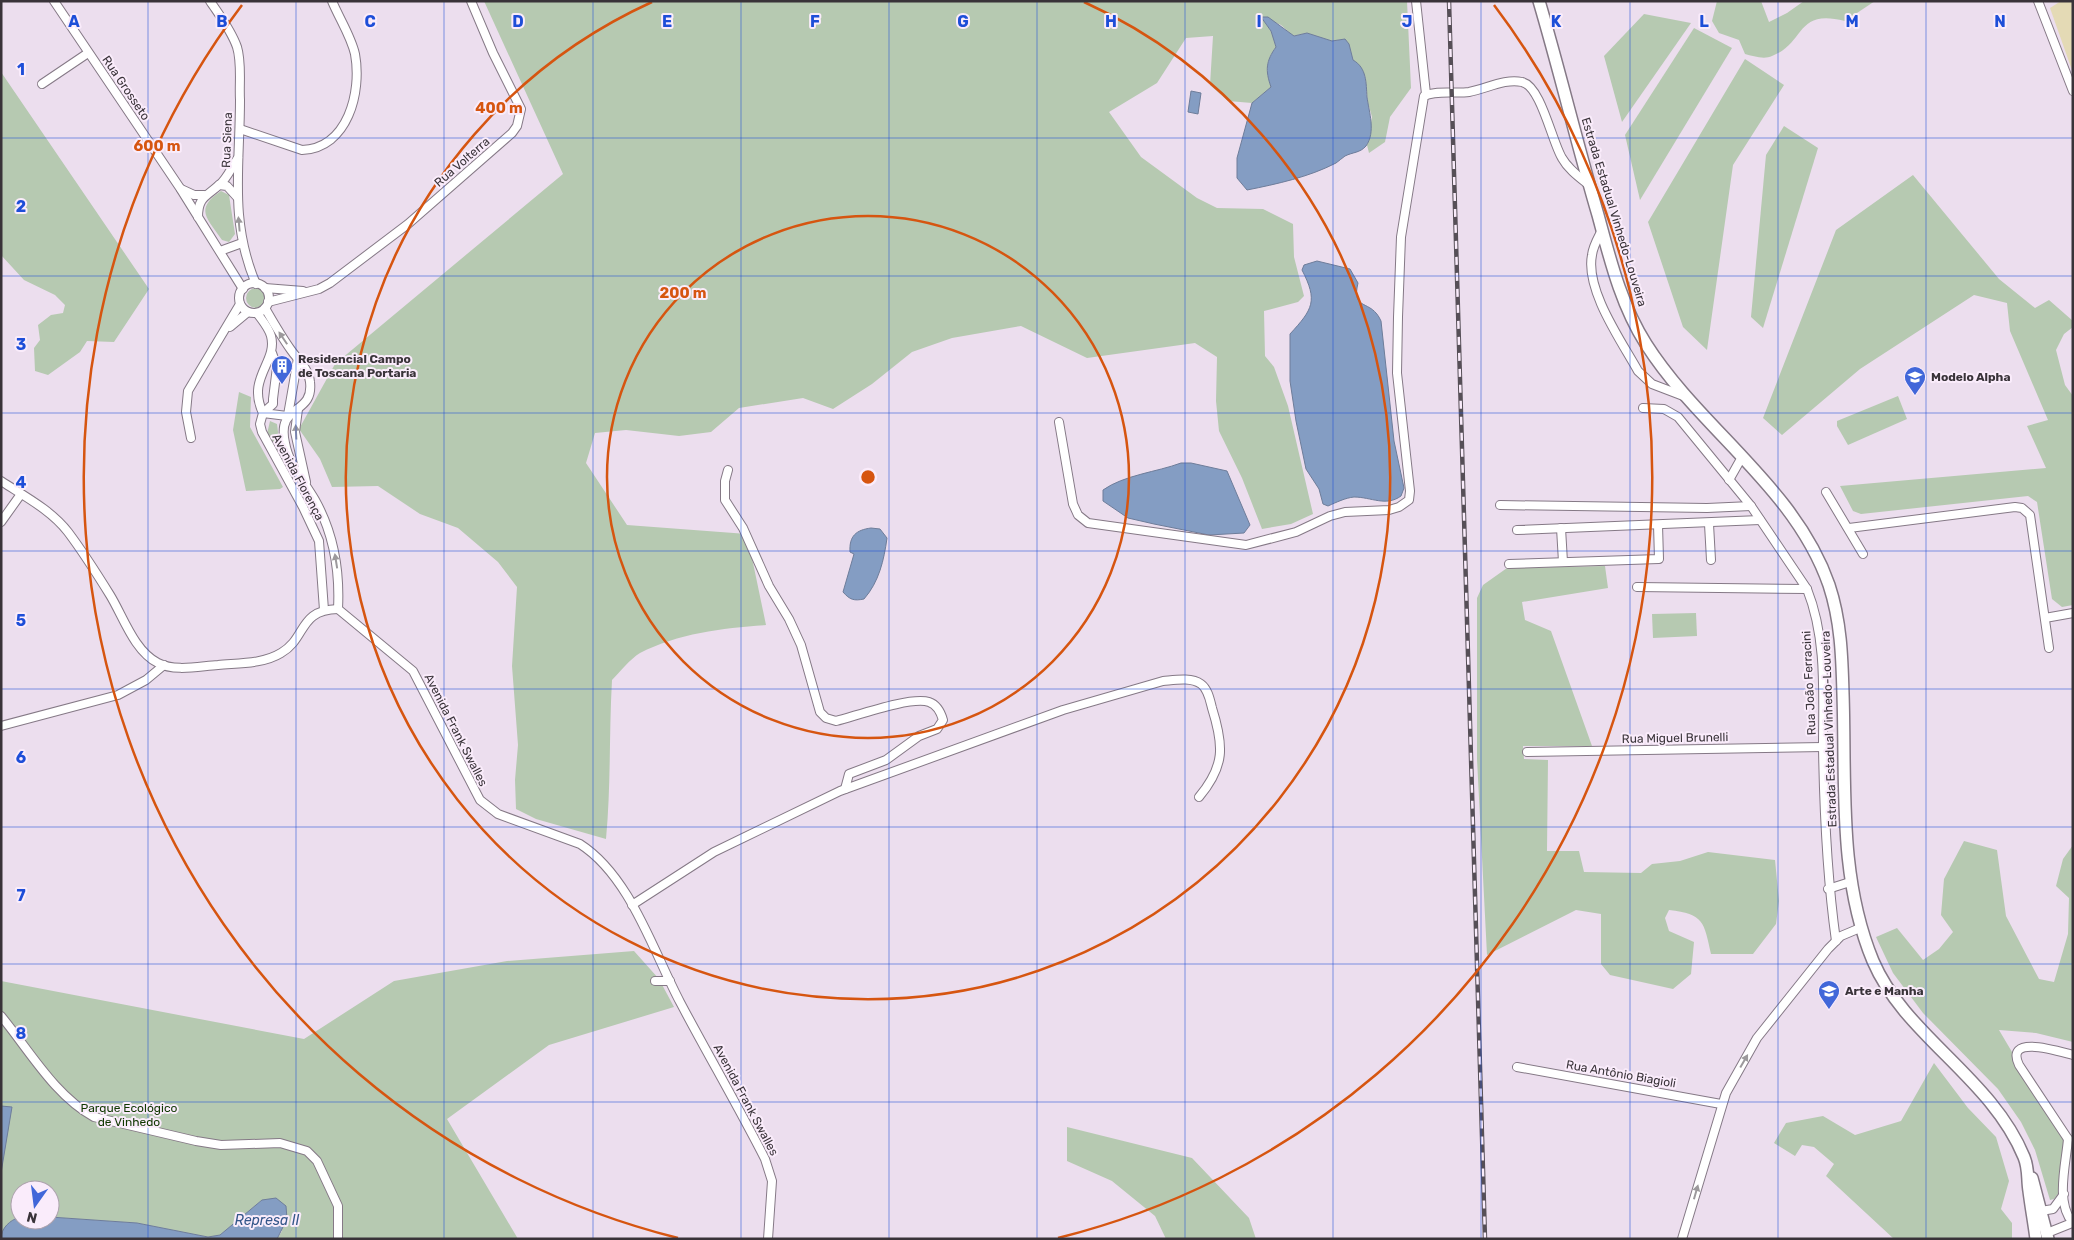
<svg xmlns="http://www.w3.org/2000/svg" width="2074" height="1240" font-family="Rubik,sans-serif">
  <style>
    .green { fill: #b6c9b1 }
    .sand { fill: #e4dab5 }
    .water { fill: #849dc3; stroke: #6e7d9a }
    .lines { fill: none; stroke-linecap: round; stroke-linejoin: round }
    .street-casing { stroke: #857986; stroke-width: 10 }
    .primary-casing { stroke: #857986; stroke-width: 14 }
    .street { stroke: #fff; stroke-width: 8 }
    .primary { stroke: #fff; stroke-width: 11 }
    .rail-casing { stroke: #564f57; stroke-width: 4.5 }
    .rail { stroke: #faecfb; stroke-width: 2.5; stroke-dasharray: 8; stroke-linecap: butt }
    .oneway { fill: #9c999c }
    .grid { fill: none; stroke: #1d4ed8; stroke-width: 1; stroke-opacity: 0.55 }
    .ring { fill: none; stroke: #d65510; stroke-width: 2.5 }
    .labels { text-anchor: middle; dominant-baseline: central; stroke-width: 4; stroke-linejoin: round; paint-order: stroke }
    .street-label { font-size: 12px; fill: #393339; stroke: #faecfb }
    .poi-label { font-size: 12px; font-weight: bold; fill: #393339; stroke: #faecfb; text-anchor: start }
    .park-label { font-size: 12px; fill: #103800; stroke: #faecfb }
    .water-label { font-size: 14px; font-style: italic; fill: #35578a; stroke: #faecfb }
    .grid-label { font-size: 16px; text-anchor: middle; font-weight: bold; fill: #1d4ed8; stroke: #faecfb; stroke-width: 4; stroke-linejoin: round; paint-order: stroke }
    .centre { fill: #d65510; stroke: #faecfb; stroke-width: 2.5 }
    .ring-label { font-size: 15px; text-anchor: middle; font-weight: bold; fill: #d65510; stroke: #faecfb; stroke-width: 4; stroke-linejoin: round; paint-order: stroke }
  </style>
  <rect width="100%" height="100%" fill="#ecdeee"/>
  <!-- green -->
  <g class="green">
    <path d="M 484,1 L 1407,1 L 1411,88 L 1390,117 L 1385,142 L 1369,153 L 1367,145 L 1372,117 L 1368,103 L 1365,76 L 1353,60 L 1349,44 L 1344,39 L 1332,41 L 1307,33 L 1293,36 L 1281,25 L 1261,17 L 1271,31 L 1276,47 C 1266,61 1265,71 1271,87 L 1252,103 L 1228,101 L 1210,85 L 1213,36 L 1186,38 L 1157,83 L 1109,112 L 1141,157 L 1197,198 L 1217,208 L 1263,209 L 1293,224 L 1294,257 L 1304,296 L 1298,302 L 1264,311 L 1265,356 L 1274,367 L 1288,406 L 1313,514 L 1291,524 L 1262,529 L 1242,478 L 1219,431 L 1216,401 L 1217,357 L 1195,343 L 1087,358 L 1021,326 L 952,338 L 912,352 L 872,384 L 833,409 L 803,398 L 739,408 L 711,432 L 679,436 L 626,430 L 595,433 L 586,463 L 627,525 L 747,534 L 766,625 C 724,628 678,633 640,653 C 630,659 620,672 612,680 C 609,733 611,786 606,839 L 536,819 L 516,809 L 515,780 L 518,745 L 512,666 L 517,587 L 498,562 L 458,528 L 420,514 L 378,486 L 332,487 L 320,459 L 299,429 L 335,364 L 563,174 Z"/>
    <path d="M 1717,1 L 1761,1 L 1769,22 L 1787,13 L 1804,1 L 1875,1 L 1845,21 C 1795,8 1806,43 1772,56 C 1764,60 1753,56 1745,54 L 1739,40 L 1719,33 L 1712,21 Z"/>
    <polygon points="1644,14 1691,23 1622,122 1604,56"/>
    <polygon points="1694,28 1732,48 1640,200 1625,135"/>
    <polygon points="1745,59 1784,85 1733,165 1707,350 1683,327 1648,222"/>
    <polygon points="1,72 149,289 114,342 87,341 80,352 48,375 35,371 34,348 40,340 38,325 51,315 63,313 65,305 55,295 24,280 1,255"/>
    <polygon points="1784,126 1818,148 1763,328 1751,317 1766,155"/>
    <polygon points="1913,175 1999,279 2035,308 2049,300 2073,321 2073,327 2064,334 2056,350 2065,385 2073,396 2073,605 2062,607 2052,599 2037,502 2028,496 1861,514 1853,511 1840,486 2046,468 2027,426 2048,420 2010,331 2007,303 1974,295 1860,369 1782,435 1763,418 1836,230"/>
    <path d="M 221,191 L 229,195 L 235,234 L 229,242 L 222,240 C 207,218 194,209 221,191 Z"/>
    <circle cx="256" cy="298" r="10"/>
    <polygon points="239,392 251,397 250,427 283,487 280,489 246,491 233,430"/>
    <polygon points="1898,396 1907,419 1848,445 1837,426 1837,421"/>
    <polygon points="270,421 277,424 281,455 305,501 304,503 267,434"/>
    <path d="M 1605,566 L 1608,588 L 1522,602 L 1525,620 L 1551,631 L 1592,746 L 1523,746 L 1524,759 L 1548,760 L 1547,851 L 1579,851 L 1584,872 L 1641,873 L 1652,864 L 1680,861 L 1708,852 L 1775,860 L 1779,901 L 1776,924 L 1753,954 L 1711,954 C 1704,922 1704,914 1669,910 L 1665,918 L 1669,931 L 1694,942 L 1691,974 L 1673,989 L 1610,975 L 1601,964 L 1601,914 L 1576,910 L 1487,955 L 1477,759 L 1477,598 L 1483,585 L 1507,568 Z"/>
    <polygon points="1696,613 1697,636 1653,638 1652,614"/>
    <polygon points="1964,841 1997,850 2006,916 2039,979 2054,982 2068,934 2069,898 2056,886 2063,859 2073,845 2073,1042 2036,1033 1999,1030 2064,1140 2058,1194 2054,1199 2050,1200 2035,1150 2021,1122 1998,1089 1923,1013 1893,973 1876,937 1897,928 1923,960 1939,949 1953,932 1941,915 1944,879"/>
    <polygon points="634,951 659,979 674,1007 549,1045 447,1119 518,1239 277,1239 282,1231 262,1200 220,1235 208,1237 137,1223 50,1217 50,1190 20,1190 20,1217 14,1219 1,1233 1,981 304,1039 394,981 507,961"/>
    <polygon points="1934,1063 1968,1108 1996,1137 2009,1181 2001,1209 2012,1223 2012,1239 1894,1239 1826,1176 1834,1164 1814,1147 1802,1145 1795,1156 1774,1143 1786,1123 1823,1116 1855,1135 1901,1121"/>
    <polygon points="1067,1127 1192,1158 1249,1218 1256,1239 1166,1239 1155,1216 1112,1181 1067,1161"/>
  </g>
  <!-- sand -->
  <polygon class="sand" points="2061,1 2073,1 2073,73 2050,8"/>
  <!-- water -->
  <g class="water">
    <path d="M 1261,17 L 1268,17 L 1294,36 L 1307,33 L 1332,41 L 1345,39 L 1349,44 L 1353,60 C 1367,68 1366,83 1367,97 C 1369,112 1376,132 1366,146 C 1360,153 1353,152 1345,156 C 1342,158 1339,161 1336,163 C 1309,177 1277,184 1247,190 L 1237,178 L 1237,158 L 1252,103 L 1271,87 C 1265,70 1266,61 1276,47 L 1271,31 Z"/>
    <polygon points="1191,91 1201,93 1198,114 1188,112"/>
    <path d="M 1317,261 L 1350,269 L 1358,283 C 1351,312 1371,298 1381,321 L 1394,441 L 1404,488 L 1401,496 C 1386,507 1371,497 1354,497 C 1345,498 1337,502 1328,506 L 1323,504 L 1319,489 L 1306,469 L 1296,421 L 1290,381 L 1290,334 C 1313,309 1318,301 1302,270 L 1304,265 Z"/>
    <path d="M 1181,463 L 1191,463 L 1227,471 L 1250,525 L 1244,533 L 1209,535 L 1154,524 L 1128,518 L 1103,501 L 1103,490 C 1124,475 1157,472 1181,463 Z"/>
    <path d="M 871,528 L 880,529 L 887,538 C 884,560 879,582 864,599 C 854,601 850,600 843,592 L 854,554 L 850,552 C 849,536 856,530 871,528 Z"/>
    <polygon points="1,1106 12,1107 1,1173"/>
    <path d="M 276,1198 L 286,1206 L 287,1219 L 277,1239 L 1,1239 C 1,1228 10,1220 20,1217 L 20,1220 L 50,1220 L 50,1217 L 137,1223 L 208,1237 L 220,1235 L 262,1200 Z"/>
  </g>
  <g class="lines">
    <!-- street casing -->
    <g class="street-casing">
      <g id="street">
        <polyline points="54,1 180,188 243,289"/>
        <path d="M 210,1 C 220,16 231,30 237,47 C 242,63 239,83 240,100 C 240,166 229,221 256,284"/>
        <polyline points="1416,1 1426,94"/>
        <polyline points="2038,1 2073,91"/>
        <polyline points="42,84 88,53"/>
        <path d="M 240,129 L 302,150 C 348,148 362,92 355,54 C 351,36 339,18 332,1"/>
        <polyline points="219,185 227,186 237,197"/>
        <polyline points="181,189 194,195 204,195"/>
        <path d="M 198,217 C 198,197 206,197 219,185 C 227,179 232,166 238,158"/>
        <path d="M 1602,230 C 1598,238 1593,246 1592,255 C 1585,290 1622,342 1638,371 L 1652,384 L 1686,397"/>
        <polyline points="220,251 242,243"/>
        <circle cx="254" cy="298" r="15"/>
        <polyline points="265,288 303,291"/>
        <polyline points="268,302 319,289 330,283 408,224 512,133 517,126 521,109 493,53 471,1"/>
        <path d="M 265,308 C 273,322 281,336 291,350 C 298,360 309,369 310,382 C 314,416 276,403 285,443 C 289,465 304,481 315,500 C 334,534 340,570 338,609"/>
        <path d="M 257,313 C 262,320 269,328 271,336 C 278,362 246,378 263,413 L 260,424 L 262,432 L 303,507 L 319,541 L 324,610"/>
        <polyline points="230,327 248,312"/>
        <path d="M 1643,408 L 1664,409 L 1678,417 L 1751,506 L 1807,589 C 1827,639 1823,694 1823,747 C 1824,812 1827,876 1836,941"/>
        <polyline points="298,409 295,432 306,482"/>
        <polyline points="263,413 273,404 273,399 277,367 272,353"/>
        <polyline points="263,413 287,416"/>
        <polyline points="288,415 298,358"/>
        <path d="M 1059,422 L 1073,504 L 1078,515 L 1088,523 L 1246,545 L 1296,532 L 1330,516 L 1345,512 L 1389,510 L 1399,507 L 1409,500 L 1410,491 L 1397,373 L 1398,317 L 1401,237 L 1424,96 C 1437,90 1455,94 1469,92 C 1486,89 1505,78 1522,82 C 1541,86 1552,142 1562,158 C 1568,169 1579,177 1589,185"/>
        <polyline points="191,438 186,412 188,391 240,304"/>
        <path d="M 728,470 L 725,481 L 725,500 L 743,528 L 769,586 L 789,619 L 801,645 L 820,712 L 826,718 L 836,721 C 856,716 911,696 929,702 C 938,705 941,713 943,720 L 937,729 L 919,736 L 886,760 L 849,774 L 845,789"/>
        <polyline points="1729,480 1742,457"/>
        <path d="M 1,481 C 24,496 51,510 68,532 C 83,552 97,574 110,595 C 123,616 134,651 158,663 C 175,672 200,666 218,665 C 239,663 263,664 281,653 C 307,638 298,610 338,609"/>
        <polyline points="1826,492 1863,554"/>
        <polyline points="1500,505 1707,508 1751,506"/>
        <polyline points="1,522 21,494"/>
        <polyline points="1709,524 1711,560"/>
        <polyline points="1561,528 1563,562"/>
        <polyline points="1849,528 2015,507 2022,508 2030,515 2049,648"/>
        <polyline points="1517,530 1760,520"/>
        <polyline points="1509,564 1659,559 1658,525"/>
        <polyline points="1637,587 1807,589"/>
        <path d="M 338,609 L 413,671 L 480,800 L 498,814 L 580,844 C 630,876 653,951 680,1002 C 708,1055 738,1106 765,1159 L 772,1181 L 768,1239"/>
        <polyline points="2045,618 2073,613"/>
        <polyline points="1,726 118,695 146,680 164,665"/>
        <polyline points="1527,752 1823,747"/>
        <polyline points="1828,889 1850,882"/>
        <path d="M 632,905 L 714,852 L 840,791 L 1063,710 L 1163,681 C 1175,680 1191,677 1201,684 C 1208,689 1210,700 1212,708 C 1224,746 1225,766 1199,797"/>
        <polyline points="655,981 670,981"/>
        <path d="M 1,1016 C 29,1050 55,1096 94,1117 L 196,1141 L 221,1145 L 280,1143 L 307,1151 L 317,1161 L 338,1206 L 338,1239"/>
        <polyline points="1517,1067 1721,1104"/>
        <path d="M 2068,1139 L 2019,1065 C 2004,1033 2061,1052 2073,1055"/>
        <path d="M 2068,1139 C 2066,1164 2055,1203 2073,1223"/>
        <polyline points="2041,1211 2053,1209 2064,1194"/>
        <polyline points="2047,1233 2072,1223"/>
        <polyline points="1682,1239 1726,1093 1757,1038 1828,949 1841,936 1860,928"/>
      </g>
    </g>
    <!-- primary casing -->
    <g class="primary-casing">
      <g id="primary">
        <path d="M 1539,1 C 1560,72 1577,144 1598,215 C 1610,259 1621,305 1646,344 C 1700,429 1795,487 1829,585 C 1841,621 1842,657 1843,694 C 1846,784 1838,877 1873,961 C 1905,1036 1991,1077 2024,1157 C 2029,1169 2027,1179 2029,1191 C 2031,1207 2034,1223 2036,1239"/>
        <polyline points="2032,1178 2048,1239"/>
      </g>
    </g>
    <!-- street -->
    <use href="#street" class="street"/>
    <!-- primary -->
    <use href="#primary" class="primary"/>
    <!-- rail casing -->
    <g class="rail-casing">
      <polyline id="rail" points="1449,1 1485,1239"/>
    </g>
    <!-- rail -->
    <use href="#rail" class="rail"/>
  </g>
  <!-- one-way arrows -->
  <defs><path id="oneway-solid" d="M-6-.8H1V-3.2L6.5 0L1 3.2V.8H-6Z" transform="scale(1.25)"/></defs>
  <g class="oneway">
    <use href="#oneway-solid" transform="translate(239 224) rotate(-95)"/>
    <use href="#oneway-solid" transform="translate(283 338) rotate(-124)"/>
    <use href="#oneway-solid" transform="translate(296 432) rotate(-93)"/>
    <use href="#oneway-solid" transform="translate(336 561) rotate(-99)"/>
    <use href="#oneway-solid" transform="translate(1744 1061) rotate(-60)"/>
    <use href="#oneway-solid" transform="translate(1696 1192) rotate(-74)"/>
  </g>
  <!-- grid -->
  <path class="grid" d="M 148,1 L 148,1239M 296,1 L 296,1239M 444,1 L 444,1239M 593,1 L 593,1239M 741,1 L 741,1239M 889,1 L 889,1239M 1037,1 L 1037,1239M 1185,1 L 1185,1239M 1333,1 L 1333,1239M 1481,1 L 1481,1239M 1630,1 L 1630,1239M 1778,1 L 1778,1239M 1926,1 L 1926,1239M 1,138 L 2073,138M 1,276 L 2073,276M 1,413 L 2073,413M 1,551 L 2073,551M 1,689 L 2073,689M 1,827 L 2073,827M 1,964 L 2073,964M 1,1102 L 2073,1102"/>
  <!-- distance rings -->
  <g class="ring">
    <circle cx="868" cy="477" r="261"/>
    <path d="M1084 2A522 522 0 1 1 652 2"/>
    <path d="M678 1238A784 784 0 0 1 242 5M1494 5A784 784 0 0 1 1058 1238"/>
  </g>
  <!-- icons -->
  <defs>
    <g id="building-pin" transform="scale(1.125)"><path d="M0 17L-7.5 6A9.5 9.5 0 1 1 7.5 6Z" fill="#4167d9" stroke="#faecfb"/><path d="M-4-6H4V6H1V3H-1V6H-4ZM-2.5-4.3h1.7v1.8h-1.7ZM.8-4.3h1.7v1.8H.8ZM-2.5-1h1.7V.8h-1.7ZM.8-1h1.7V.8H.8Z" fill="#fff"/></g>
    <g id="school-pin" transform="scale(1.125)"><path d="M0 17L-7.5 6A9.5 9.5 0 1 1 7.5 6Z" fill="#4167d9" stroke="#faecfb"/><path d="M0-5L7-2L0 1L-7-2ZM-4 1L0 2.5L4 1V4Q0 6-4 4Z" fill="#fff"/></g>
  </defs>
  <g fill-rule="evenodd">
    <use href="#building-pin" x="282" y="366"/>
    <use href="#school-pin" x="1915" y="377"/>
    <use href="#school-pin" x="1829" y="991"/>
  </g>
  <g class="labels">
    <!-- street labels -->
    <g class="street-label">
      <text transform="translate(126 88) rotate(56)">Rua Grosseto</text>
      <text transform="translate(227 140) rotate(-88)">Rua Siena</text>
      <text transform="translate(462 162) rotate(-41)">Rua Volterra</text>
      <text transform="translate(1614 212) rotate(73)">Estrada Estadual Vinhedo-Louveira</text>
      <text transform="translate(298 477) rotate(62)">Avenida Florença</text>
      <text transform="translate(1809 683) rotate(-93)">Rua João Ferracini</text>
      <text transform="translate(1829 729) rotate(-92)">Estrada Estadual Vinhedo-Louveira</text>
      <text transform="translate(456 730) rotate(63)">Avenida Frank Swalles</text>
      <text transform="translate(1675 738) rotate(-1)">Rua Miguel Brunelli</text>
      <text transform="translate(1621 1074) rotate(10)">Rua Antônio Biagioli</text>
      <text transform="translate(746 1100) rotate(62)">Avenida Frank Swalles</text>
    </g>
    <!-- poi labels -->
    <g class="poi-label">
      <text x="298" y="359">Residencial Campo<tspan x="298" dy="14">de Toscana Portaria</tspan></text>
      <text x="1931" y="377">Modelo Alpha</text>
      <text x="1845" y="991">Arte e Manha</text>
    </g>
    <!-- park labels -->
    <g class="park-label">
      <text x="129" y="1108">Parque Ecológico<tspan x="129" dy="14">de Vinhedo</tspan></text>
    </g>
    <!-- water labels -->
    <g class="water-label">
      <text x="267" y="1220">Represa II</text>
    </g>
  </g>
  <g class="grid-label">
    <text x="74" y="27">A</text>
    <text x="222" y="27">B</text>
    <text x="370" y="27">C</text>
    <text x="518" y="27">D</text>
    <text x="667" y="27">E</text>
    <text x="815" y="27">F</text>
    <text x="963" y="27">G</text>
    <text x="1111" y="27">H</text>
    <text x="1259" y="27">I</text>
    <text x="1407" y="27">J</text>
    <text x="1556" y="27">K</text>
    <text x="1704" y="27">L</text>
    <text x="1852" y="27">M</text>
    <text x="2000" y="27">N</text>
    <text x="21" y="75">1</text>
    <text x="21" y="212">2</text>
    <text x="21" y="350">3</text>
    <text x="21" y="488">4</text>
    <text x="21" y="626">5</text>
    <text x="21" y="763">6</text>
    <text x="21" y="901">7</text>
    <text x="21" y="1039">8</text>
  </g>
  <circle cx="868" cy="477" r="8" class="centre"/>
  <g class="ring-label">
    <text x="499" y="113">400 m</text>
    <text x="157" y="151">600 m</text>
    <text x="683" y="298">200 m</text>
  </g>
  <!-- border -->
  <rect width="2074" height="1240" fill="none" stroke="#393339" stroke-width="5"/>
  <!-- north arrow -->
  <g transform="translate(35 1205) rotate(194)"><circle r="24" fill="#faecfb" stroke="#ada2ad"/>
  <path d="M0-4L9 19L0 12L-9 19Z" fill="#4167d9"/>
  <text y="-8" font-size="14" font-weight="bold" text-anchor="middle" fill="#393339">N</text>
  </g>
</svg>
